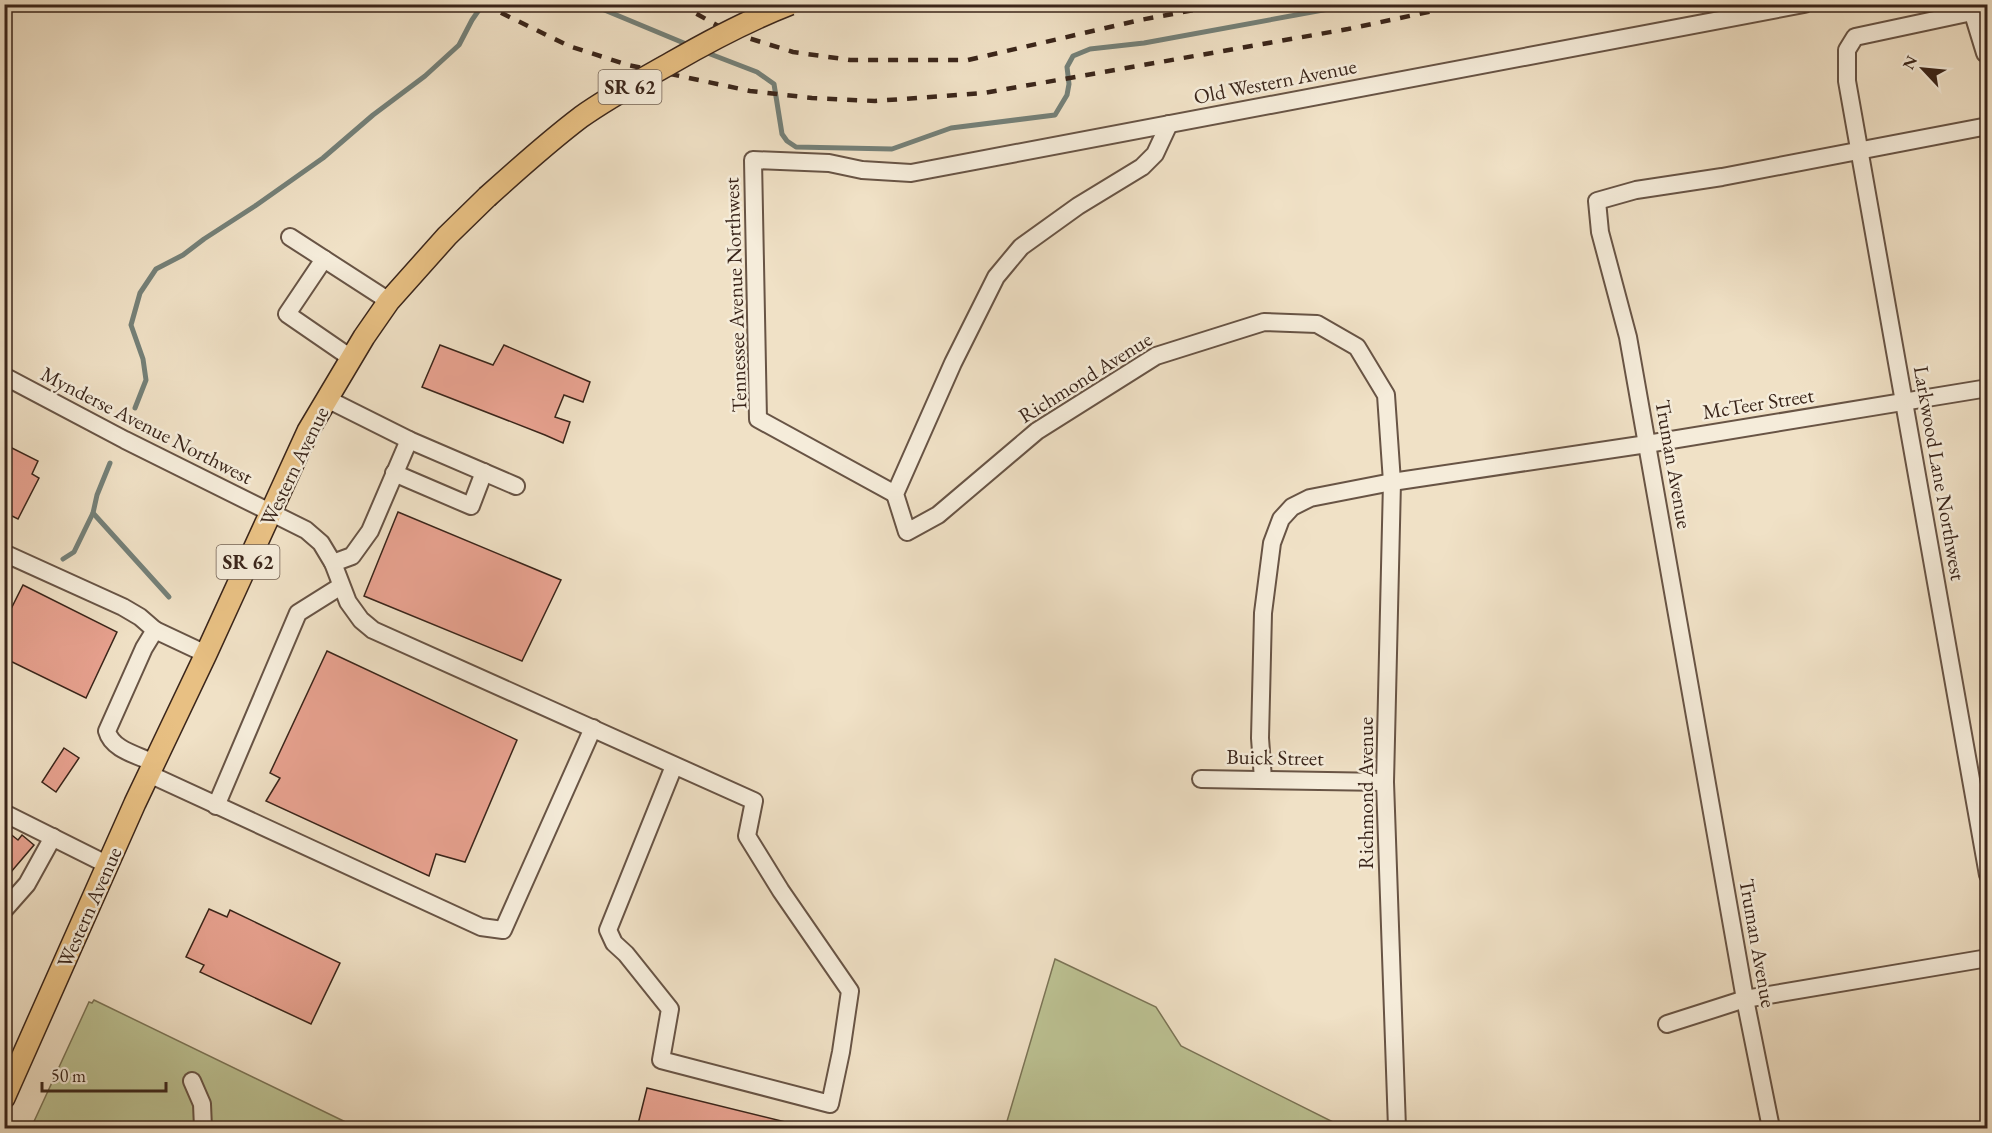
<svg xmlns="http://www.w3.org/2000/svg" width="1992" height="1133" font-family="'EB Garamond',serif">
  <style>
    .green { fill: #bcc293; stroke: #7b7456; stroke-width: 1.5 }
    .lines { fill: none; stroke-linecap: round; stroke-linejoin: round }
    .stream { stroke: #748078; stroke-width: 5 }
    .building { fill: #e8a290; stroke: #3a251a; stroke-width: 1.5 }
    .minor-casing { stroke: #685445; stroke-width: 20 }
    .major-casing { stroke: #3a251a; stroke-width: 24 }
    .minor { stroke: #f5ecda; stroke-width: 16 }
    .major { stroke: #e8c083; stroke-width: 21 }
    .rail { stroke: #3a251a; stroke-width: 4.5; stroke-dasharray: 10 10; stroke-linecap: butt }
    .major-bridge-casing { stroke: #3a251a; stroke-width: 24; stroke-linecap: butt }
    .major-bridge { stroke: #e8c083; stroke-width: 21 }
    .labels { text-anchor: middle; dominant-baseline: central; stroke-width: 5; stroke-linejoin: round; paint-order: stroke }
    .shield { fill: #f5ecda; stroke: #726154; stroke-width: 1.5 }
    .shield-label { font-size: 20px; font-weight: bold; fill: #3a251a }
    .street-label { font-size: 21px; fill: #3a251a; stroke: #f5ecda }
  </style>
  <rect width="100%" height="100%" fill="#f0e1c6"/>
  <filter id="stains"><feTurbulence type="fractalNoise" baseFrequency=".00333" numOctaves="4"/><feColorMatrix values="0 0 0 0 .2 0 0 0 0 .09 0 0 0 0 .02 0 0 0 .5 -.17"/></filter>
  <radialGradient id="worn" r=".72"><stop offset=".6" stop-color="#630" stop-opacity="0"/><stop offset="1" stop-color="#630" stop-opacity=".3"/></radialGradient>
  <!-- green -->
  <g class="green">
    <polygon points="1055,959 1156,1007 1181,1046 1345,1128 1005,1128"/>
    <polygon points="94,1000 358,1128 31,1128 89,1002 92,1003"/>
  </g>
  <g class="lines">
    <!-- stream -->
    <g class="stream">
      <polyline points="590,4 691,46"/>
      <polyline points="705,52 757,72 774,84 782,134 787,141 796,147 892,149 951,128 1055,115 1067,95 1069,84 1067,67 1073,56 1090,49 1144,43 1356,4"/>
      <polyline points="135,408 146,380 143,359 131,325 140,293 156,269 183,255 204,239 255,206 323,158 373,115 425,76 459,45 472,20 483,4"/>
      <polyline points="93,513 169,597"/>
      <polyline points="63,559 74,552 93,513 97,495 110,463"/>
    </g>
  </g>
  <!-- building -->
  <g class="building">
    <polygon points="440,345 493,365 504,345 590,382 583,402 564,395 555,417 570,422 563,443 545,435 422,387"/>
    <polygon points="4,444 38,461 32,474 39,478 18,519 4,512"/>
    <polygon points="398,512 561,580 522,661 364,596"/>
    <polygon points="23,585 117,632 86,698 4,658 4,623"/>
    <polygon points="327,651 517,740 465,862 436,854 429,876 266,801 280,778 270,773"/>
    <polygon points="64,748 79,758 56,792 42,782"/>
    <polygon points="4,829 18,840 22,835 34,845 11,872 4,867"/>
    <polygon points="209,909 227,917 230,910 340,963 311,1024 200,972 204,965 186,957"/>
    <polygon points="647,1088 810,1128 637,1128"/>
  </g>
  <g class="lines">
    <!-- minor casing -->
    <g class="minor-casing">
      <g id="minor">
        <polyline points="1970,4 1985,53 1988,53"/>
        <polyline points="1972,12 1855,37 1847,50 1847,81 1988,875"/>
        <polyline points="1169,124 1155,154 1142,167 1078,206 1021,247 996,277 953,363 895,494 907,532 938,515 1037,431 1156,356 1264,322 1317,324 1357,347 1386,395 1392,482 1385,782 1397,1128"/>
        <polyline points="290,237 389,301"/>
        <polyline points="324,259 287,314 351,358"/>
        <polyline points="4,376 125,440 306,530 321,543 333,563 348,602 361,620 373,630 754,801 747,836 781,891 850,991 841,1052 830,1104 661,1060 670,1009 626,954 614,943 608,930 674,766"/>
        <polyline points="327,399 409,440"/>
        <polyline points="394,473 471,506 484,472"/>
        <polyline points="895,494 758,419 753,160 829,163 862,170 911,173 1804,4"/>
        <polyline points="4,553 123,607 140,617 155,630"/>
        <polyline points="333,563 352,556 370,531 409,440 516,486"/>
        <path d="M 154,763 C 138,755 112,750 107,731 L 144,648 L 155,630 L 206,654"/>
        <polyline points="149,774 481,927 503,930 593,728"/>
        <polyline points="1201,779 1385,782"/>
        <polyline points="1263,779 1260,738 1263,613 1272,543 1281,519 1292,507 1310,498 1392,482 1647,444 1988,388"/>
        <polyline points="216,806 298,613 341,586"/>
        <polyline points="4,813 108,865"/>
        <polyline points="4,910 27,884 53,837"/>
        <polyline points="1667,1024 1745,999 1988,958"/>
        <polyline points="192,1081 202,1104 203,1128"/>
        <polyline points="1771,1128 1745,999 1628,337 1600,232 1597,201 1636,190 1722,177 1988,126"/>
      </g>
    </g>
    <!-- major casing -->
    <g class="major-casing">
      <polyline id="major" points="4,1098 135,803 206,654 308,431 364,337 389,301 447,236 487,197"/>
    </g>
    <!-- minor -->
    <use href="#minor" class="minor"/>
    <!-- major -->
    <use href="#major" class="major"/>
    <!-- rail -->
    <g class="rail">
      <polyline points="483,4 569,46 628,65 750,91 812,98 875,101 984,93 1348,29 1466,4"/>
      <polyline points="679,4 729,32 793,52 850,60 968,60 1140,20 1227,4"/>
    </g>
    <!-- major-bridge casing -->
    <g class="major-bridge-casing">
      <path id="major-bridge" d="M 487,197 C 518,169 548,142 581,117 C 609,97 641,80 671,63 C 709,41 749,20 790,4"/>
    </g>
    <!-- major-bridge -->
    <use href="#major-bridge" class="major-bridge"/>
  </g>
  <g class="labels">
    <!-- shield labels -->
    <g class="shield">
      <rect x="598.5" y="70" width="63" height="34" rx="4.5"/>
      <rect x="216.5" y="545" width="63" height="34" rx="4.5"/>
    </g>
    <g class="shield-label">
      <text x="630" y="87">SR 62</text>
      <text x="248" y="562">SR 62</text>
    </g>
    <!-- street labels -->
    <g class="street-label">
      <text transform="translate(1275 81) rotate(-11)">Old Western Avenue</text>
      <text transform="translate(735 295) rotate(-92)">Tennessee Avenue Northwest</text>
      <text transform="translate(1085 377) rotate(-32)">Richmond Avenue</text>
      <text transform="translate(1758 403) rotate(-9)">McTeer Street</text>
      <text transform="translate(147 425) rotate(27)">Mynderse Avenue Northwest</text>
      <text transform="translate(1674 464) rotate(80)">Truman Avenue</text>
      <text transform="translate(294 466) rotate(-64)">Western Avenue</text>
      <text transform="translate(1940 473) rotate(80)">Larkwood Lane Northwest</text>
      <text transform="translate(1275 757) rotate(1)">Buick Street</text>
      <text transform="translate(1365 793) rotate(-90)">Richmond Avenue</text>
      <text transform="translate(89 907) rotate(-66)">Western Avenue</text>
      <text transform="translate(1758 943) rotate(80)">Truman Avenue</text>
    </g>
  </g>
  <!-- margin -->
  <rect width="1992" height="1133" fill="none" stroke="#f0e1c6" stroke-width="24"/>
  <rect x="6" y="6" width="1980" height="1121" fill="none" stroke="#3a251a" stroke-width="3"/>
  <rect x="12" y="12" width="1968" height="1109" fill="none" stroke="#3a251a" stroke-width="1.5"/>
  <!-- north arrow -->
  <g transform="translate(1923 69) rotate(296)" stroke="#f5ecda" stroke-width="4.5" paint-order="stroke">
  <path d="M0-4.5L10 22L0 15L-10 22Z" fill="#3a251a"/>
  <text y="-9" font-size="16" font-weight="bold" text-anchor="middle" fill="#3a251a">N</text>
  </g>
  <!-- scale -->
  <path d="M42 1082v9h124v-9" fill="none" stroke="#3a251a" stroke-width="3"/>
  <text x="51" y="1082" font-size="18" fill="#3a251a" stroke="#f5ecda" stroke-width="4.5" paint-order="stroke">50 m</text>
  <rect width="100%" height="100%" filter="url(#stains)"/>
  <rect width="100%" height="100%" fill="url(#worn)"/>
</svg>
